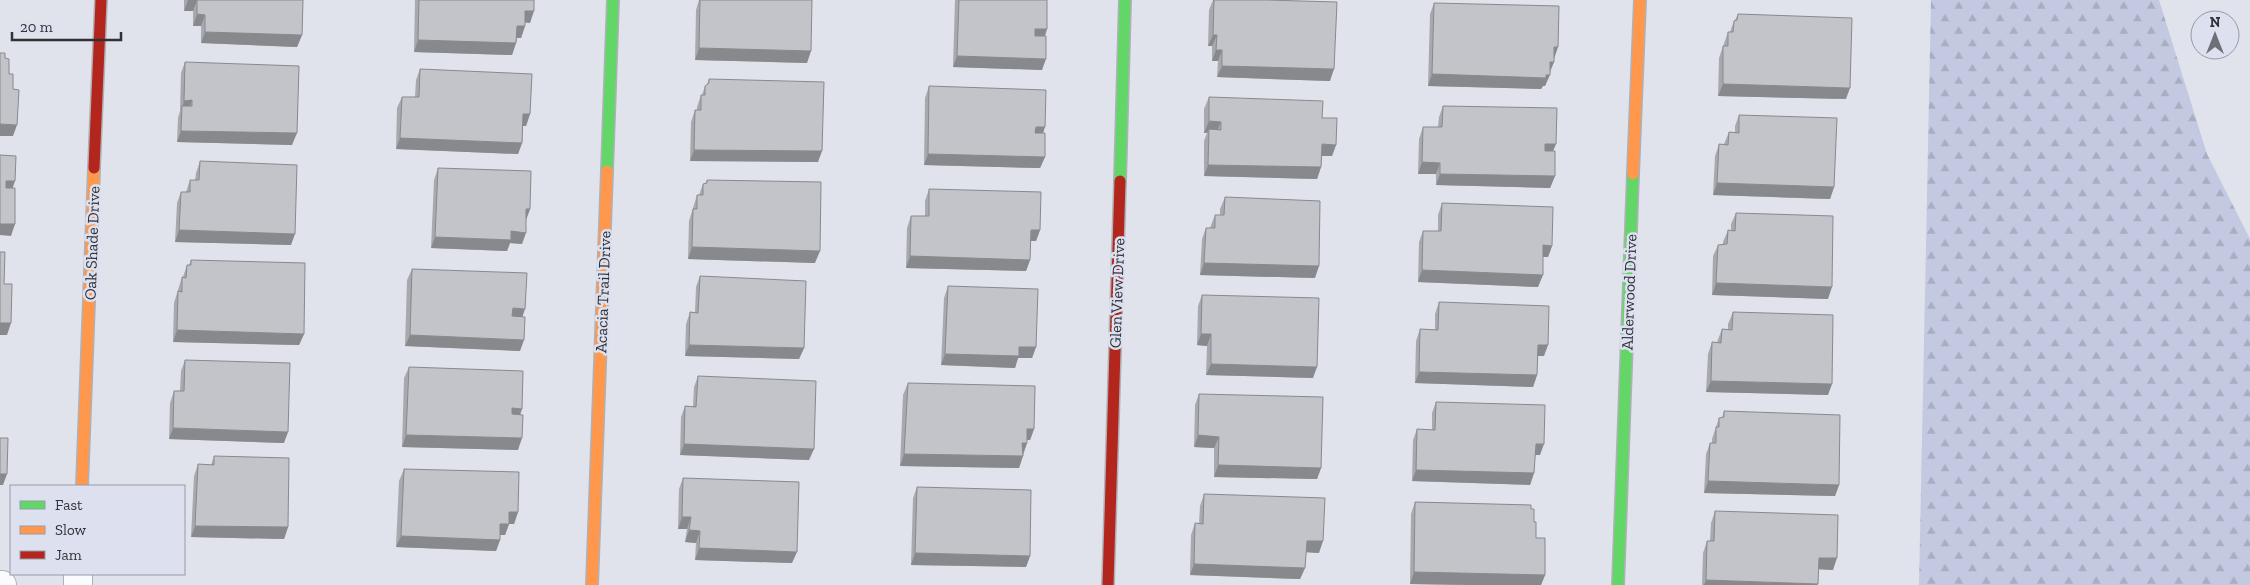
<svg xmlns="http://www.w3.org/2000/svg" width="2250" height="585" font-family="'Zilla Slab',serif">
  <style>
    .forest { fill: url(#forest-firs) }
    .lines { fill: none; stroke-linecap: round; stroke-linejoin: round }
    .street-casing { stroke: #afb1b7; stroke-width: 30 }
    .fast-casing { stroke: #afb1b7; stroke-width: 14 }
    .slow-casing { stroke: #afb1b7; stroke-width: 14 }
    .jam-casing { stroke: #afb1b7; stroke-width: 14 }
    .street { stroke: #fafbfc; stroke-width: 28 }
    .fast { stroke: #63d668; stroke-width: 11 }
    .slow { stroke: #ff974d; stroke-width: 11 }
    .jam { stroke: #b3261e; stroke-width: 11 }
    .wall { fill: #a7a9ae }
    .shaded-wall { fill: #88898d }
    .building { fill: #c2c4ca; stroke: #88898d }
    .labels { text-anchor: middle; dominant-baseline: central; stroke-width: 5; stroke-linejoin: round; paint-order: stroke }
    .street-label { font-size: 16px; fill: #313238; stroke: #dce0ef }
  </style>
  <defs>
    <pattern id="forest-firs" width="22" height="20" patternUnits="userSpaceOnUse" patternTransform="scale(1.25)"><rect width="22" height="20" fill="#c3c9e1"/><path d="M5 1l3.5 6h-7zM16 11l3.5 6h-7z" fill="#a8adc2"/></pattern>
  </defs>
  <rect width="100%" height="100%" fill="#e0e3eb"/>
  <!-- forest -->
  <polygon class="forest" points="1931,0 2159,0 2207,154 2250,239 2250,585 1919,585"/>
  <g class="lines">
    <!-- street casing -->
    <g class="street-casing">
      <g id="street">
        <polyline points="0,585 2,585"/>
        <polyline points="78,585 78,574"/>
      </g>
    </g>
    <!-- fast casing -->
    <g class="fast-casing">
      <g id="fast">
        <polyline points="607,171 613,0"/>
        <polyline points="1120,181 1125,0"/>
        <polyline points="1618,585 1633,174"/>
      </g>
    </g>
    <!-- slow casing -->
    <g class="slow-casing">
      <g id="slow">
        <polyline points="1633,174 1640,0"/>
        <polyline points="82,486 94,168"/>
        <polyline points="592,585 607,171"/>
      </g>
    </g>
    <!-- jam casing -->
    <g class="jam-casing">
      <g id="jam">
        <polyline points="94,168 101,0"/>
        <polyline points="1108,585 1120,181"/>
      </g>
    </g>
    <!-- street -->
    <use href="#street" class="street"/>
    <!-- fast -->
    <use href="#fast" class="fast"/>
    <!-- slow -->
    <use href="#slow" class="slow"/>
    <!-- jam -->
    <use href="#jam" class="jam"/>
  </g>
  <!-- wall -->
  <g class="wall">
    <polygon points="184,0 303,0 302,35 297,47 201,43 201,26 193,26 193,11 184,11"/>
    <polygon points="415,0 534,0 530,23 525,22 525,26 521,38 517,38 516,43 512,55 414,52"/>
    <polygon points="699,0 812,0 807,63 695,60 696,10"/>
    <polygon points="955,0 1047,0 1047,29 1045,36 1042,70 953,67"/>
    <polygon points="1213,0 1266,0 1330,81 1217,77 1218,61 1212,61 1212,46 1208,46 1209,10"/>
    <polygon points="1434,3 1554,59 1554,62 1545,86 1543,86 1541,89 1428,86 1430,14"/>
    <polygon points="1738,14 1846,99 1718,96 1719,58 1728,32 1730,32 1734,21 1735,20"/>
    <polygon points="185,62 292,145 177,142 178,118 180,111 181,73"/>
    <polygon points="420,69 530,114 526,126 523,126 522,143 518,154 396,149 397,108 402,97 415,97 416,80"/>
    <polygon points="709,79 818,162 690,161 691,122 695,110 697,110 697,107 701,95 702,95 705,86 707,84"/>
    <polygon points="929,86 1043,133 1045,157 1040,168 924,165 925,98"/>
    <polygon points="1209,97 1322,118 1336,145 1332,156 1322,156 1321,167 1317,179 1204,176 1204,141 1207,133 1204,133 1204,109"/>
    <polygon points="1443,106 1553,151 1555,176 1550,188 1436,185 1436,174 1418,174 1419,139 1423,127 1438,127 1439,117"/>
    <polygon points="1739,115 1834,187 1830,199 1713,195 1715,156 1719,144 1724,144 1729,132 1735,132 1735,126"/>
    <polygon points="200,161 291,245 175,242 177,203 181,192 186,192 190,180 195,180 196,173"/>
    <polygon points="438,168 530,209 526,220 522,244 510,243 507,251 431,248 434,180"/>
    <polygon points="707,180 815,263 688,259 689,221 697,195 699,195 703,184 705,184"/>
    <polygon points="929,189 1040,230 1036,241 1031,241 1030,260 1026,271 906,268 907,228 911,216 925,216 925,201"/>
    <polygon points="1225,197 1315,278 1200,275 1202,239 1206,228 1210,228 1215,215 1220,215 1220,209"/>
    <polygon points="1442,203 1552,246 1548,257 1543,257 1538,287 1418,282 1419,242 1423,231 1438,231 1438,215"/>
    <polygon points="1736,213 1828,299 1712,295 1713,256 1718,245 1723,244 1723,242 1728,230 1731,230 1731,224"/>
    <polygon points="191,260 304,334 299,345 173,342 174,303 182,277 183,277 187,265 189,265"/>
    <polygon points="412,269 522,317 520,351 405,346 407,280"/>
    <polygon points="700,276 804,348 799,359 685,356 686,324 690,312 695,312 696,287"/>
    <polygon points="948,286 1036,347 1032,358 1018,358 1015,368 941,365 944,298"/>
    <polygon points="1202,295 1313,378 1206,375 1207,346 1197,345 1198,306"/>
    <polygon points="1439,302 1544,356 1538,356 1537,375 1533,387 1415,383 1416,341 1420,329 1435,330 1435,314"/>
    <polygon points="1733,312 1828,395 1706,392 1708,354 1712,342 1717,342 1722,329 1728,330 1728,324"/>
    <polygon points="185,360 284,443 169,439 170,403 174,391 180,391 181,371"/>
    <polygon points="409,367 522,409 520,415 518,450 402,447 404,378"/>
    <polygon points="698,376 809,460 680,455 681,417 685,406 693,406 694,387"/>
    <polygon points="908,383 1034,429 1030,440 1027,440 1027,443 1019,468 900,466 903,395"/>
    <polygon points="1199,394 1321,468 1317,479 1214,477 1214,448 1194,447 1195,405"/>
    <polygon points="1436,402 1540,455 1535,455 1534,473 1530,485 1412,481 1413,440 1417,429 1432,430 1432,413"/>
    <polygon points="1724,411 1839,485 1835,496 1704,493 1706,454 1710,443 1712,443 1712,439 1719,418 1722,418"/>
    <polygon points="214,456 288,527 284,539 191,537 194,476 198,464 211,465"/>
    <polygon points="404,469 518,512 514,524 509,524 505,535 500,535 500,540 496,551 396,547 399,481"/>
    <polygon points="683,478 792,563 695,560 696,543 685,542 687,529 678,529 679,489"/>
    <polygon points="917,487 1030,556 1026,567 911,565 913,498"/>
    <polygon points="1204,494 1319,553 1306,552 1305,568 1300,579 1190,575 1191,535 1195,523 1199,524 1200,506"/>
    <polygon points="1415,502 1531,509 1536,538 1545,575 1541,585 1472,585 1410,584 1411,514"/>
    <polygon points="1715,511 1833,570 1818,569 1817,585 1702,585 1703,553 1707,541 1710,541 1711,523"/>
  </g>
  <!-- shaded-wall -->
  <g class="shaded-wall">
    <polygon points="188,0 197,0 193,11 184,11"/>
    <polygon points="525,11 534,11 530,23 521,22"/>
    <polygon points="197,14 205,15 201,26 193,26"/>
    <polygon points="517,26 525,26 521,38 513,38"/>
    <polygon points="1035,29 1047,29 1043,41 1031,40"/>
    <polygon points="205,32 302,35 297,47 201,43"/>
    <polygon points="1213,35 1217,35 1212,46 1208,46"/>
    <polygon points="418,40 516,43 512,55 414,52"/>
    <polygon points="1554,47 1558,47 1554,59"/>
    <polygon points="699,48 811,51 807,63 695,60"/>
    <polygon points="1216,50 1222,50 1218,61 1212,61"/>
    <polygon points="957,56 1046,59 1042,70 953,67"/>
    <polygon points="1550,62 1554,62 1549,73"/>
    <polygon points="1222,66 1334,69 1330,81 1217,77"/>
    <polygon points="1432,74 1546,75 1550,75 1545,86 1543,86 1541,89 1428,86"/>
    <polygon points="1723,84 1850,88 1846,99 1718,96"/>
    <polygon points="192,100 188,112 182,108 184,101"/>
    <polygon points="523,114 530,114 526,126 519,126"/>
    <polygon points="1209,121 1221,122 1216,133 1209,129 1207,133 1204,133"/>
    <polygon points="0,124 17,125 13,136 0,136"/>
    <polygon points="1036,127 1045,127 1041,139 1032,139"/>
    <polygon points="181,131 297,133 292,145 177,142"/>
    <polygon points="400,138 522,143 518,154 396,149"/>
    <polygon points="1322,144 1336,145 1332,156 1318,156"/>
    <polygon points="1545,144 1556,144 1551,156 1541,156"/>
    <polygon points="694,150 822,151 818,162 690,161"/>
    <polygon points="928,154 1045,157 1040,168 924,165"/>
    <polygon points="1422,162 1440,163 1436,174 1418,174"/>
    <polygon points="1208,165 1321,167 1317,179 1204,176"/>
    <polygon points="1440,174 1555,176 1550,188 1436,185"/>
    <polygon points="6,181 15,181 11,193 2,193"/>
    <polygon points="1717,183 1834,187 1830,199 1713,195"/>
    <polygon points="526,209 530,209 526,220"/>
    <polygon points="0,224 15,224 11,236 0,235"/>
    <polygon points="179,230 295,234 291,245 175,242"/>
    <polygon points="1031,230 1040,230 1036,241 1027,241"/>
    <polygon points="511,231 526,233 522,244 510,243 507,251 431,248 435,237"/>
    <polygon points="1543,245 1552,246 1548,257 1539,257"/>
    <polygon points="692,247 820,251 815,263 688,259"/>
    <polygon points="910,256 1030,260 1026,271 906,268"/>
    <polygon points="1204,263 1319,266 1315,278 1200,275"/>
    <polygon points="1422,270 1543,275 1538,287 1418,282"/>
    <polygon points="1716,283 1832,287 1828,299 1712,295"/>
    <polygon points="513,308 525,309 521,321 509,320"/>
    <polygon points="0,323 11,323 7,335 0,335"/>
    <polygon points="177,330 304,334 299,345 173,342"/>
    <polygon points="1201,334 1211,334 1207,346 1197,345"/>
    <polygon points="410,335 524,340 520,351 405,346"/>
    <polygon points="689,345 804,348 799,359 685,356"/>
    <polygon points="1538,345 1548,345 1544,356 1534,356"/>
    <polygon points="1019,347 1036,347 1032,358 1018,358 1015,368 941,365 945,354"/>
    <polygon points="1211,364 1317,367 1313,378 1206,375"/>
    <polygon points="1419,372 1537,375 1533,387 1415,383"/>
    <polygon points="1711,381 1832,384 1828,395 1706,392"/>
    <polygon points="512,408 522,409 518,420 508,420"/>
    <polygon points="173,428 288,432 284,443 169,439"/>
    <polygon points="1027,429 1034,429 1030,440 1023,440"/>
    <polygon points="406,435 522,438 518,450 402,447"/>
    <polygon points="1198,435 1219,437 1214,448 1194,447"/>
    <polygon points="1022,443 1027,443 1023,454"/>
    <polygon points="684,444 814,449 809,460 680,455"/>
    <polygon points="1536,444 1544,444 1540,455 1532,455"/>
    <polygon points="904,454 1023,456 1019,468 900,466"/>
    <polygon points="1218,465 1321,468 1317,479 1214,477"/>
    <polygon points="1416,470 1534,473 1530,485 1412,481"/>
    <polygon points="0,474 7,474 3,485 0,485"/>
    <polygon points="1708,481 1839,485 1835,496 1704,493"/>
    <polygon points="509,512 518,512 514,524 509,524 505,535 496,535 500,524"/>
    <polygon points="682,517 691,517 687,529 678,529"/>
    <polygon points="195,526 288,527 284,539 191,537"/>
    <polygon points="689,530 700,531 696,543 685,542"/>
    <polygon points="401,536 500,540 496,551 396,547"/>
    <polygon points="1307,541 1323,541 1319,553 1302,552"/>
    <polygon points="699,548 797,552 792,563 695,560"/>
    <polygon points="915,553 1030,556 1026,567 911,565"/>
    <polygon points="1819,558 1837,558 1833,570 1814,569"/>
    <polygon points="1194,564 1305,568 1300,579 1190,575"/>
    <polygon points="1414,572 1545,575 1541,585 1472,585 1410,584"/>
    <polygon points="1706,580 1818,584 1817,585 1704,585"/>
  </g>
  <!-- building -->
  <g class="building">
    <polygon points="197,0 303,0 302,35 205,32 205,15 197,14"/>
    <polygon points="419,0 534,0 534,11 525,11 525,26 517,26 516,43 418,40"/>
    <polygon points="700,0 812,0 811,51 699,48"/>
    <polygon points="959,0 1047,0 1047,29 1035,29 1035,36 1046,36 1046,59 957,56"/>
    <polygon points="1214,0 1266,0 1337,2 1334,69 1222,66 1222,50 1216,50 1217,35 1213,35"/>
    <polygon points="1434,3 1559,6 1558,47 1554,47 1554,62 1550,62 1550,75 1546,75 1546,78 1432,74"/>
    <polygon points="1738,14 1852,18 1850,88 1723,84 1723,46 1728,46 1728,32 1733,32 1734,21 1737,20"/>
    <polygon points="0,53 5,53 5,58 9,59 9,74 13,74 13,89 19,90 17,125 0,124"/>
    <polygon points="185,62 299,66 297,133 181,131 182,106 192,106 192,100 184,101"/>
    <polygon points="420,69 532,74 530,114 523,114 522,143 400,138 402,97 419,97"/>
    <polygon points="709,79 824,82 822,151 694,150 695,110 701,110 701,95 705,95 705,86 709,83"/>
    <polygon points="929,86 1046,90 1045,127 1036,127 1035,133 1045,133 1045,157 928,154"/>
    <polygon points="1209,97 1323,101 1322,118 1337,118 1336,145 1322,144 1321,167 1208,165 1209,129 1221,130 1221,122 1209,121"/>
    <polygon points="1443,106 1557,108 1556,144 1545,144 1545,151 1555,151 1555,176 1440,174 1440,163 1422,162 1423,127 1442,127"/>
    <polygon points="1739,115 1837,118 1834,187 1717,183 1719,144 1728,145 1729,132 1739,133"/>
    <polygon points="0,155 16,156 15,181 6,181 6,188 15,188 15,224 0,224"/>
    <polygon points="200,161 297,165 295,234 179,230 181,192 190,192 190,180 199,180"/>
    <polygon points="438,168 531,171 530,209 526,209 526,233 511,231 511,240 435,237"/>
    <polygon points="707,180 821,182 820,251 692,247 693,209 697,209 697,195 703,195 703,184 707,183"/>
    <polygon points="929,189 1041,192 1040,230 1031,230 1030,260 910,256 911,216 929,216"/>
    <polygon points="1225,197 1320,201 1319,266 1204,263 1206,228 1215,228 1215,215 1224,215"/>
    <polygon points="1442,203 1553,207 1552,246 1543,245 1543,275 1422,270 1423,231 1441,231"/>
    <polygon points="1736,213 1833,216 1832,287 1716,283 1718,245 1727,244 1728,230 1735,231"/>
    <polygon points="0,252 5,252 4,284 12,284 11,323 0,323"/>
    <polygon points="191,260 305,263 304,334 177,330 178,291 182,292 182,277 186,278 187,265 191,265"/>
    <polygon points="412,269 527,273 525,309 513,308 512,316 525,317 524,340 410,335"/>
    <polygon points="700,276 806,281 804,348 689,345 690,312 698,313"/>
    <polygon points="948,286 1038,289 1036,347 1019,347 1019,356 945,354"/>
    <polygon points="1202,295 1319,298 1317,367 1211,364 1211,334 1201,334"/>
    <polygon points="1439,302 1549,306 1548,345 1538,345 1537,375 1419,372 1420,329 1438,330"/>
    <polygon points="1733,312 1833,315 1832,384 1711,381 1712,342 1721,343 1722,329 1732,330"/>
    <polygon points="185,360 290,363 288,432 173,428 174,391 184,391"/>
    <polygon points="409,367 523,371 522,409 512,408 512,414 523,415 522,438 406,435"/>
    <polygon points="698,376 816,381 814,449 684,444 685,406 696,407"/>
    <polygon points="908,383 1035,386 1034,429 1027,429 1027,443 1022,443 1023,456 904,454"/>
    <polygon points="1199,394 1323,397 1321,468 1218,465 1219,437 1198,435"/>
    <polygon points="1436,402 1545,405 1544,444 1536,444 1534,473 1416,470 1417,429 1435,430"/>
    <polygon points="1724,411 1840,415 1839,485 1708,481 1710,443 1716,443 1716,427 1719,427 1719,418 1724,417"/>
    <polygon points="0,438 8,438 7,474 0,474"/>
    <polygon points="214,456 289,458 288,527 195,526 198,464 214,465"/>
    <polygon points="404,469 519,472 518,512 509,512 509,524 500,524 500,540 401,536"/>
    <polygon points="683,478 799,482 797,552 699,548 700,531 689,530 691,517 682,517"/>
    <polygon points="917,487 1031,490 1030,556 915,553"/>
    <polygon points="1204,494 1325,498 1323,541 1307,541 1305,568 1194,564 1195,523 1203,524"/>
    <polygon points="1415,502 1531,505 1531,509 1534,509 1534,522 1536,522 1536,538 1545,538 1545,575 1414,572"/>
    <polygon points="1715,511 1838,515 1837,558 1819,558 1818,584 1706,580 1707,541 1714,541"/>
  </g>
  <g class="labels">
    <!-- street labels -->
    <g class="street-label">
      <text transform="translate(92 243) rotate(-88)">Oak Shade Drive</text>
      <text transform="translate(603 292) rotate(-88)">Acacia Trail Drive</text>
      <text transform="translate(1629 292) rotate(-88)">Alderwood Drive</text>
      <text transform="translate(1117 293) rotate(-88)">Glen View Drive</text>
    </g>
  </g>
  <!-- legend -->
  <rect x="10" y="485" width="175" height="90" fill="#dce0ef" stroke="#989aa6"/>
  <rect x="20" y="501" width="25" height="8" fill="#63d668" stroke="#989aa6"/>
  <text x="55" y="510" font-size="15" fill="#313238">Fast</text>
  <rect x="20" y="526" width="25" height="8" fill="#ff974d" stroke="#989aa6"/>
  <text x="55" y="535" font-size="15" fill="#313238">Slow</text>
  <rect x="20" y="551" width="25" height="8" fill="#b3261e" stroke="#989aa6"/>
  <text x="55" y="560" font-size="15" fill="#313238">Jam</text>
  <!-- north arrow -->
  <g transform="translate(2215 35)"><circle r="24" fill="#dce0ef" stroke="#989aa6"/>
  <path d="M0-4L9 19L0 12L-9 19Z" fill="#6e7077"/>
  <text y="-8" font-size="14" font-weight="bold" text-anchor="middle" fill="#313238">N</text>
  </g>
  <!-- scale -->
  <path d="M12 32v8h109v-8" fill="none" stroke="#313238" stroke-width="2.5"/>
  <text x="20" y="32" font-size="15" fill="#313238" stroke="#dce0ef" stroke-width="4" paint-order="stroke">20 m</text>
</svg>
